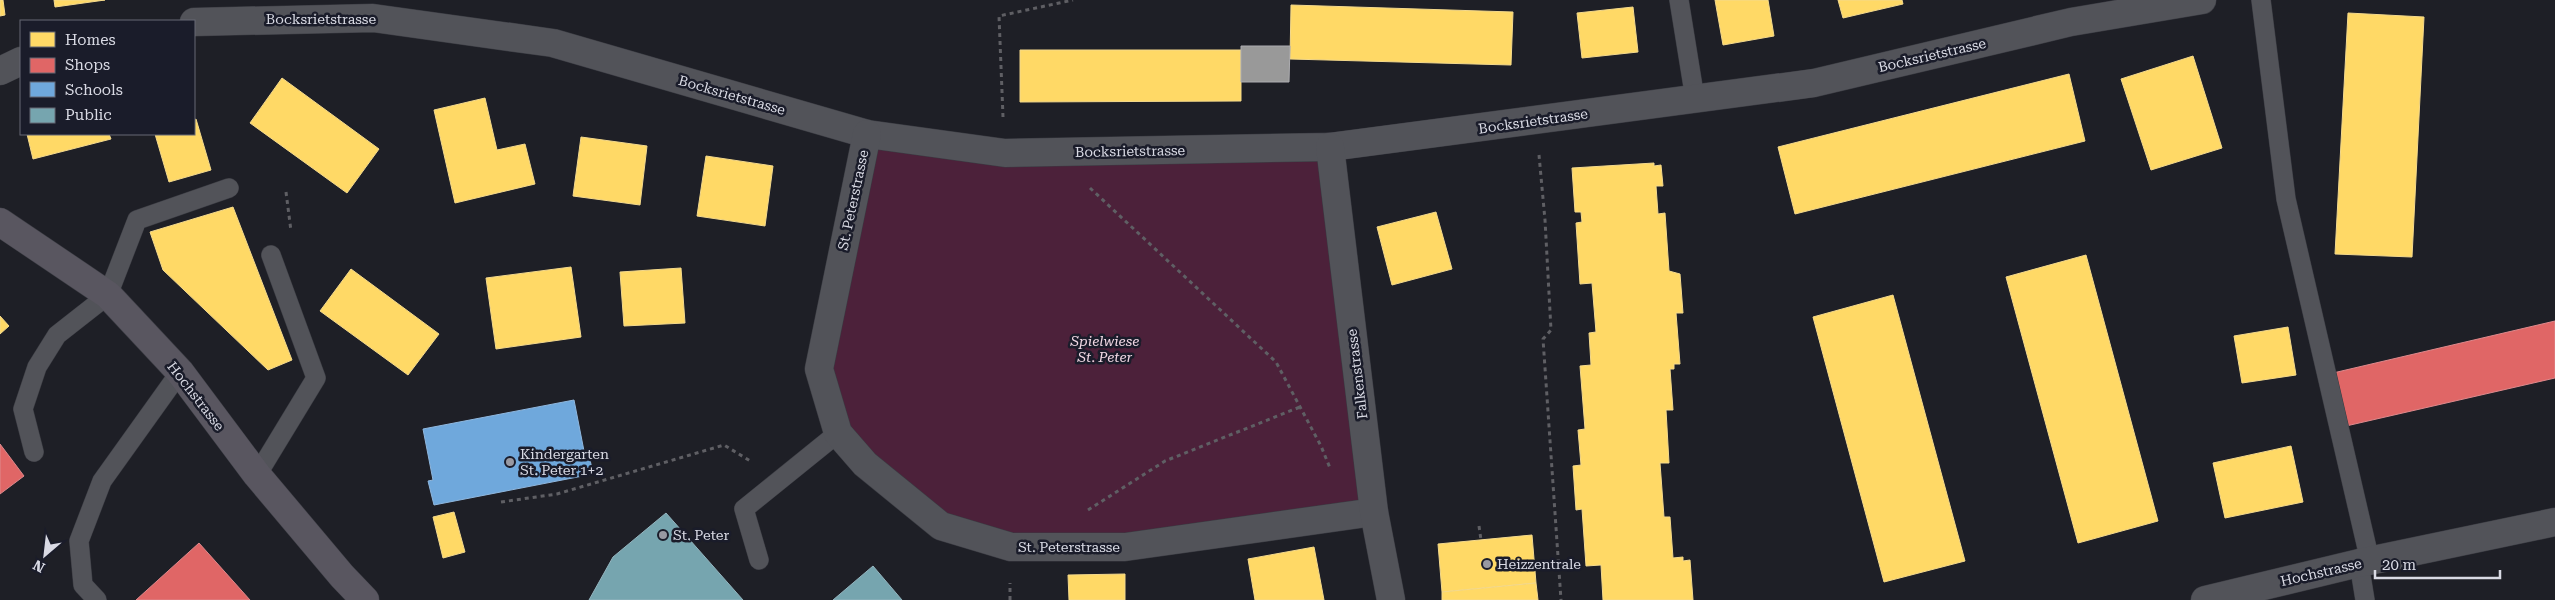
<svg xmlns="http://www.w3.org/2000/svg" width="2555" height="600" font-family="'Roboto Serif',serif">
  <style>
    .green { fill: #4c213a }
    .homes { fill: #ffd966; stroke: #f4d98c }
    .shops { fill: #e06666; stroke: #de898c }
    .schools { fill: #6fa8dc; stroke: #8fb7de }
    .public { fill: #76a5af; stroke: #94b5bf }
    .industry { fill: #999; stroke: #acacb0 }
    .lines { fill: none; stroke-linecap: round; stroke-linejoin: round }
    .service-casing { stroke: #3a3b42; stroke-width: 20 }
    .minor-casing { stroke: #3a3b42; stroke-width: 29 }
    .tertiary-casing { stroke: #3a3b42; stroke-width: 29 }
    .primary-casing { stroke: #3a3b42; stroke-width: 29 }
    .path { stroke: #5f5f64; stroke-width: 3; stroke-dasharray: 4 4; stroke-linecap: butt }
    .service { stroke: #525359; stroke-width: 19 }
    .minor { stroke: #525359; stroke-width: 28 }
    .tertiary { stroke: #525359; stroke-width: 28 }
    .primary { stroke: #595660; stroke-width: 28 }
    .poi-dot { fill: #9899a2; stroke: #1a1c2a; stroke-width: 2 }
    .labels { text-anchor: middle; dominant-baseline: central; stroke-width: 5; stroke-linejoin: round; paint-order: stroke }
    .street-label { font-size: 14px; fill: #d9dae4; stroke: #1a1c2a }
    .park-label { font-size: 14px; font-style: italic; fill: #f1d8e4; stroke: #1a1c2a }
    .poi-label { font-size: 14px; fill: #d9dae4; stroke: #1a1c2a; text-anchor: start }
  </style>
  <rect width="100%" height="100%" fill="#1e1f26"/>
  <!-- green -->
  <polygon class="green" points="867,134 1005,153 1330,147 1374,512 1125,547 941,526 865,464 819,369"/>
  <!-- homes -->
  <g class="homes">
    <polygon points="0,0 3,0 5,15 0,16"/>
    <polygon points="54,0 105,0 55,7"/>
    <polygon points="1715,0 1768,0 1774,36 1723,45"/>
    <polygon points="1838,0 1902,0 1903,4 1843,18"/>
    <polygon points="1291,5 1513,12 1511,65 1290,59"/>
    <polygon points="1633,7 1638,52 1582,58 1577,13"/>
    <polygon points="2348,13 2424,17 2412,257 2335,254"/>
    <polygon points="1020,50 1241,50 1241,101 1020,102"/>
    <polygon points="2193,56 2222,148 2151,170 2121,79"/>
    <polygon points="2069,74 2085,141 1795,214 1778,147"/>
    <polygon points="282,78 379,149 347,193 250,123"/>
    <polygon points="485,98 497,150 525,144 535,184 455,203 434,110"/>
    <polygon points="196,119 211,170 169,182 155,134 194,134 194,120"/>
    <polygon points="27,134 109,134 111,139 33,159"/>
    <polygon points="581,137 647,146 640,205 573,196"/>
    <polygon points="706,156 773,166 765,226 697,216"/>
    <polygon points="1654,163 1654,166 1661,165 1663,186 1656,186 1658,214 1665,213 1669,271 1680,274 1683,313 1676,313 1680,364 1674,364 1674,369 1670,369 1673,410 1666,410 1669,463 1660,463 1664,517 1670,517 1673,558 1683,557 1683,561 1690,560 1693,600 1603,600 1601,565 1586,566 1582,509 1576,510 1573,466 1581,465 1578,430 1585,429 1580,366 1591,365 1589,333 1596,332 1592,283 1580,284 1576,223 1582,222 1581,212 1575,212 1572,168"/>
    <polygon points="233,207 292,360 268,370 163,270 150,232"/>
    <polygon points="1436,212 1452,269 1392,285 1377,227"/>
    <polygon points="2086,255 2158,521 2078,543 2006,277"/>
    <polygon points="571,267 581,337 496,349 486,278"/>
    <polygon points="681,268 685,323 624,326 620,272"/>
    <polygon points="351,269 439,334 408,375 320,311"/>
    <polygon points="1893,295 1965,561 1884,582 1813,317"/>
    <polygon points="0,316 9,326 0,334"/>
    <polygon points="2288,327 2296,375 2242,383 2234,336"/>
    <polygon points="2291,446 2303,502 2225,518 2213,463"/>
    <polygon points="454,512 465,552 443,558 433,517"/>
    <polygon points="1532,535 1536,583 1442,592 1438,544"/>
    <polygon points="1314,547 1324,600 1255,600 1248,559"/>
    <polygon points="1125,574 1125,600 1069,600 1068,575"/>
    <polygon points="1536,583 1538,600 1442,600 1442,592"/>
  </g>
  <!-- shops -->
  <g class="shops">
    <polygon points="2555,321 2555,378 2346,426 2333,373"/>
    <polygon points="0,444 24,476 0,494"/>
    <polygon points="199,543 250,600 136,600"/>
  </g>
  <!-- schools -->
  <polygon class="schools" points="574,400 584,451 588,450 593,474 434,505 428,481 433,480 423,429"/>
  <!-- public -->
  <g class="public">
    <polygon points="666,513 743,600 589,600 613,557"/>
    <polygon points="873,566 902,600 833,600"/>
  </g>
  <!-- industry -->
  <polygon class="industry" points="1241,46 1290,46 1289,82 1241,82"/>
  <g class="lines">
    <!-- service casing -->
    <g class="service-casing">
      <g id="service">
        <polyline points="1679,0 1695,99"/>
        <polyline points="2261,0 2286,199 2370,561"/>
        <polyline points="34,452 23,409 37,367 57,335 108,295 137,220 229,188"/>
        <polyline points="257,475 316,378 271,255"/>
        <polyline points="759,560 744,509 838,433"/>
        <polyline points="2359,563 2365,600"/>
        <polyline points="97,600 83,585 79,541 102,481 180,372"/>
      </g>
    </g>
    <!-- minor casing -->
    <g class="minor-casing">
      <g id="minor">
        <polyline points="194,22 373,18 553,43 867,134 1005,153 1330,147 1814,83 2071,22 2202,0"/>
        <polyline points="0,71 21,61"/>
        <polyline points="867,134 819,369 838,433 865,464 941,526 1011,547 1125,547 1374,512"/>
        <polyline points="1330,147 1374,512 1391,600"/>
      </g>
    </g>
    <!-- tertiary casing -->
    <g class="tertiary-casing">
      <polyline id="tertiary" points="2205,600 2359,563 2555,522"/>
    </g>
    <!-- primary casing -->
    <g class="primary-casing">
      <polyline id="primary" points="0,222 108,295 180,372 257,475 342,576 365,600"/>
    </g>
    <!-- path -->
    <g class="path">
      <polyline points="1003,117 999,16 1073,0"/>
      <polyline points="1539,155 1545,220 1551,330 1543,339 1561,600"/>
      <polyline points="1090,188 1276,362 1321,446 1330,468"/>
      <polyline points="286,192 291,231"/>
      <polyline points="501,502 557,494 724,445 752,462"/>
      <polyline points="1088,510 1165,461 1300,407"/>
      <polyline points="1479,526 1481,540"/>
      <polyline points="1010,600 1010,583"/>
    </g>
    <!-- service -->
    <use href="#service" class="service"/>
    <!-- minor -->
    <use href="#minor" class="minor"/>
    <!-- tertiary -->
    <use href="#tertiary" class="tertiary"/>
    <!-- primary -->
    <use href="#primary" class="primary"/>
  </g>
  <!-- markers -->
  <g class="poi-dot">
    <circle cx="510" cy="462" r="5"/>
    <circle cx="663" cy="535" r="5"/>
    <circle cx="1487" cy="564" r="5"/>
  </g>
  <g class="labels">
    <!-- street labels -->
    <g class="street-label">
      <text x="321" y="19">Bocksrietstrasse</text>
      <text transform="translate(1932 55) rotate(-13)">Bocksrietstrasse</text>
      <text transform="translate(732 95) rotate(16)">Bocksrietstrasse</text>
      <text transform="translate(1533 121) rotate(-8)">Bocksrietstrasse</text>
      <text transform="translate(1130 151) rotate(-1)">Bocksrietstrasse</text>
      <text transform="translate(853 200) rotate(-78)">St. Peterstrasse</text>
      <text transform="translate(1357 374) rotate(-97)">Falkenstrasse</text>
      <text transform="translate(196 396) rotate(52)">Hochstrasse</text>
      <text x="1069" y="547">St. Peterstrasse</text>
      <text transform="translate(2321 572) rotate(-13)">Hochstrasse</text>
    </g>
    <!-- park labels -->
    <g class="park-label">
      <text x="1105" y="341">Spielwiese<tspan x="1105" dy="16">St. Peter</tspan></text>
    </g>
    <!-- poi labels -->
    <g class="poi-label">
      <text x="520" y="454">Kindergarten<tspan x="520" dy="16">St. Peter 1+2</tspan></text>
      <text x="673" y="535">St. Peter</text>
      <text x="1497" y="564">Heizzentrale</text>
    </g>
  </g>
  <!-- legend -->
  <rect x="20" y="20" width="175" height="115" fill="#1a1c2a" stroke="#666874"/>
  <rect x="30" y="32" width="25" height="15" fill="#ffd966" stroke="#666874"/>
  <text x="65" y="45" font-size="15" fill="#d9dae4">Homes</text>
  <rect x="30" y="58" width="25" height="15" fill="#e06666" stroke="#666874"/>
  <text x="65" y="70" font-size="15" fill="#d9dae4">Shops</text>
  <rect x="30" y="82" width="25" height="15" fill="#6fa8dc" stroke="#666874"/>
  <text x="65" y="95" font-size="15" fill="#d9dae4">Schools</text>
  <rect x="30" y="108" width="25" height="15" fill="#76a5af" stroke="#666874"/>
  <text x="65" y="120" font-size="15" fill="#d9dae4">Public</text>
  <!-- north arrow -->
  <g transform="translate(45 555) rotate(208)" stroke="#1a1c2a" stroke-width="4" paint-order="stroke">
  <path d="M0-4L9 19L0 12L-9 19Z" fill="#d9dae4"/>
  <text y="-8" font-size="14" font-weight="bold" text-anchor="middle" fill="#d9dae4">N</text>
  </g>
  <!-- scale -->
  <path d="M2375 570v8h125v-8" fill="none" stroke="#d9dae4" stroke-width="2.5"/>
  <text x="2382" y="570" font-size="15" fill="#d9dae4" stroke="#1a1c2a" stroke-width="4" paint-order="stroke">20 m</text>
</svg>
